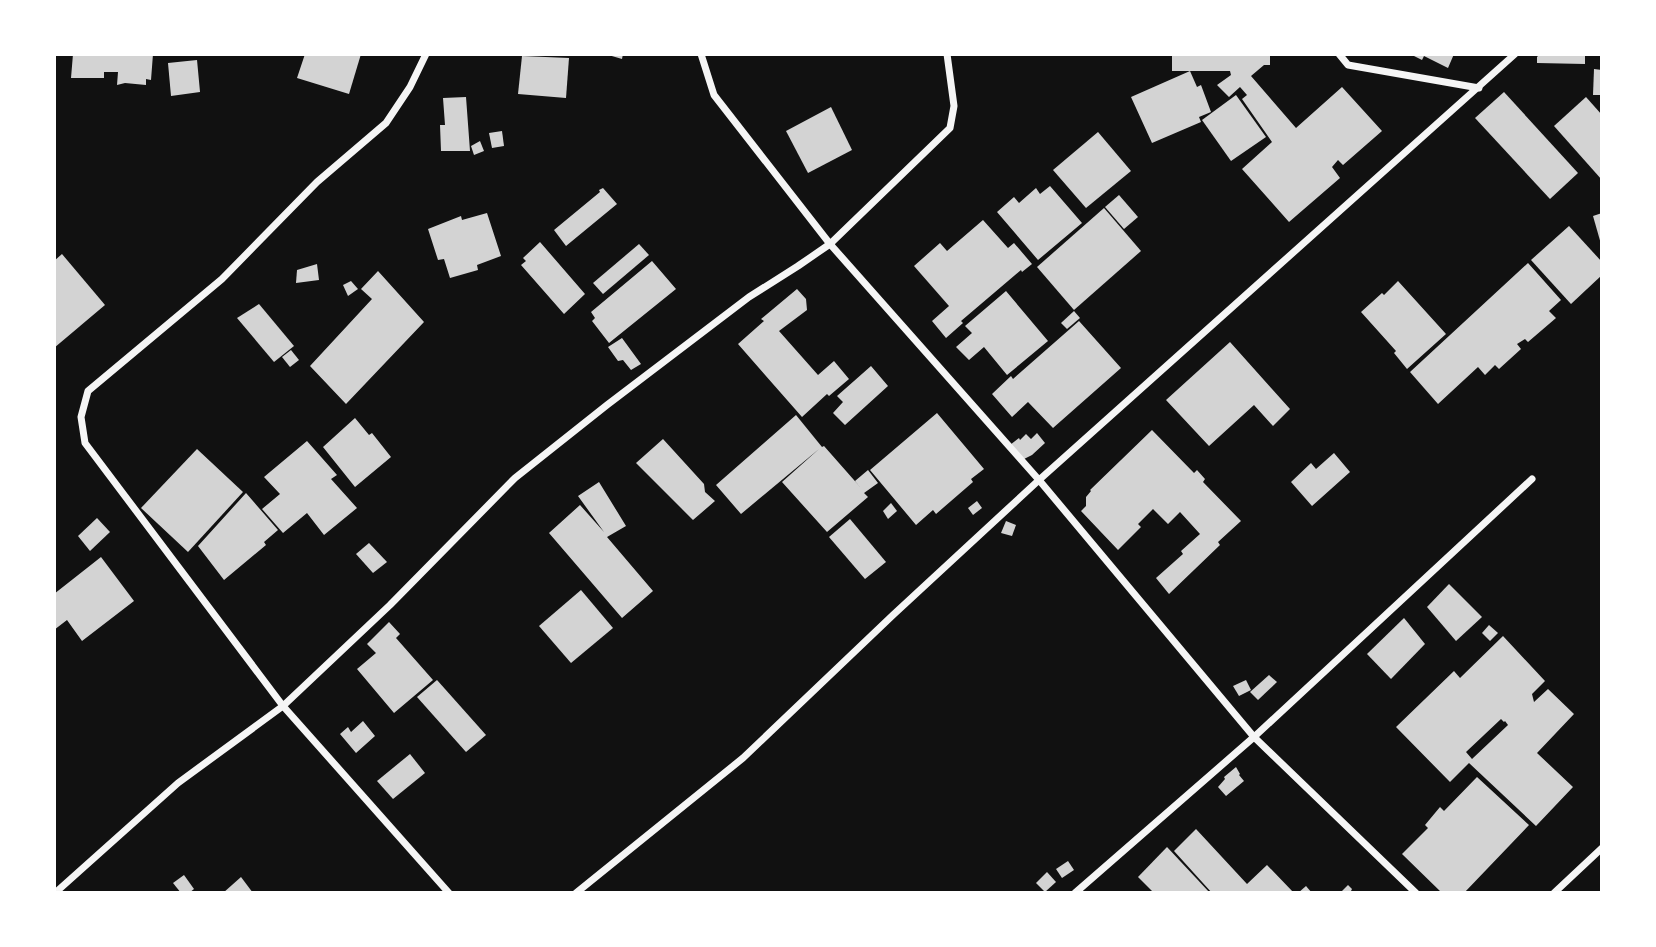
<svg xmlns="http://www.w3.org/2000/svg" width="1656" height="947" font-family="'Varela Round',sans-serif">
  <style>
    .building { fill: #d3d3d3; fill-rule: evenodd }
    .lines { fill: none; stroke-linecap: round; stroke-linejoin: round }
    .minor { stroke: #f5f5f5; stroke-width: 7 }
  </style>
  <rect width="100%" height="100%" fill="#111"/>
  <!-- building -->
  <g class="building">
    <polygon points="73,54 153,54 151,80 146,79 146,85 125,83 117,85 118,72 104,72 104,78 71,78"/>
    <polygon points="305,54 361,54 349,94 297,78"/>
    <polygon points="605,54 623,54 622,59"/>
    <polygon points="1172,54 1270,54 1270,65 1264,65 1251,76 1296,128 1342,87 1382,131 1343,165 1338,160 1332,167 1340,178 1289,222 1242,169 1272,142 1242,99 1247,95 1240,87 1229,97 1217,85 1231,75 1230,71 1172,71"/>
    <polygon points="1410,54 1454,54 1448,68 1424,56 1422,60"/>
    <polygon points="1540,54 1585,54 1585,64 1537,63 1537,57"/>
    <polygon points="522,56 569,58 566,98 518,94"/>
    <polygon points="197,60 200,92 171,96 168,63"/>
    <polygon points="1594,69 1602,70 1602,95 1593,95"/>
    <polygon points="1190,71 1197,87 1201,85 1211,112 1199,117 1201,122 1152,143 1131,97"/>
    <polygon points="1504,92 1578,173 1550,199 1475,118"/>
    <polygon points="1236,95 1266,137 1231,161 1202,120"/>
    <polygon points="466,97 470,151 441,151 440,125 445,125 443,98"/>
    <polygon points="1586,97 1602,115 1602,180 1554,126"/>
    <polygon points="831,107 852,150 808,173 786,131"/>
    <polygon points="502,131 504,146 492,148 489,133"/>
    <polygon points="1098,132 1131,171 1086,208 1053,170"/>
    <polygon points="480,141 484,151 474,155 471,146"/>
    <polygon points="1050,186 1082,223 1038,260 997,212 1014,197 1019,203 1036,188 1040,194"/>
    <polygon points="603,188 617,204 566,246 554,230 600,192 599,190"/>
    <polygon points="1119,195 1138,217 1124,229 1105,207"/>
    <polygon points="1104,208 1141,251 1074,310 1037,267"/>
    <polygon points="487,213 501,256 477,265 478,270 450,278 444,259 438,260 428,229 461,216 462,220"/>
    <polygon points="1602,213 1602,244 1601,244 1593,216"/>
    <polygon points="983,220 1008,248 1014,243 1032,264 1022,272 1021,270 961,321 963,323 946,338 932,321 949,306 914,266 940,243 947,251"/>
    <polygon points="1569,226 1602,262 1602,275 1571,304 1531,260"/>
    <polygon points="540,242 585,294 564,314 521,265 526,261 523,258"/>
    <polygon points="639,244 649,255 603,294 593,283"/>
    <polygon points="62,254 105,305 54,348 54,261"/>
    <polygon points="652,261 676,289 609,343 592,321 595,318 591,312"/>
    <polygon points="1528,263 1561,300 1549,311 1556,318 1528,342 1525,339 1517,344 1521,349 1499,369 1495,365 1485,375 1478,367 1438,404 1410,372"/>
    <polygon points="317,264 319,280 296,283 297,270"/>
    <polygon points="378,271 424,322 346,404 310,366 372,299 361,289"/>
    <polygon points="351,281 358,289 348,296 343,285"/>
    <polygon points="1398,281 1446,334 1407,369 1394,353 1396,351 1361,312 1382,293 1384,295"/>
    <polygon points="797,289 806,299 807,310 779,331 818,375 834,361 849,379 829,396 827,394 802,417 738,344 764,321 761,319"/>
    <polygon points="1006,291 1048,341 1007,375 984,347 969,360 956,347 972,333 965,326"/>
    <polygon points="259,304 294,346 274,362 237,318"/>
    <polygon points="1074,311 1080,318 1067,329 1061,323"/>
    <polygon points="1079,321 1121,368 1053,428 1028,402 1012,417 992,394 1011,376 1013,379"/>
    <polygon points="622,338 641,364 631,370 623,360 618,361 608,347"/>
    <polygon points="1230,342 1290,409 1273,426 1254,405 1209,446 1166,400"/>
    <polygon points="291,350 299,360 290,367 282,357"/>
    <polygon points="871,366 888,386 845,425 833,413 843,402 837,396"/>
    <polygon points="937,413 984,469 971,479 973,482 936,514 933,510 916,525 870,470"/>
    <polygon points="796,415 822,447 824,446 861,488 855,481 868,470 878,483 864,493 868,497 827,532 782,482 819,449 741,514 716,485"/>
    <polygon points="355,418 369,435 372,433 391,457 355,487 323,447"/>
    <polygon points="1152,430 1194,473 1197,470 1205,479 1203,482 1241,521 1218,542 1220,545 1169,594 1156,578 1183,554 1181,551 1200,534 1180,512 1168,524 1153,509 1138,524 1141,527 1118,550 1081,511 1086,506 1086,497 1091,491 1090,490"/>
    <polygon points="1037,433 1045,443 1032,455 1022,460 1010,445 1019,438 1020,440 1026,434 1031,439"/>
    <polygon points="663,439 704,484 705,492 715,501 693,520 636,463"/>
    <polygon points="307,441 337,475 331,479 357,508 324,535 307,513 283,533 262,509 280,494 264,477"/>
    <polygon points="197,449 243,492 188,552 141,508"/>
    <polygon points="1334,453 1350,472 1312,506 1291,482 1311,463 1316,469"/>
    <polygon points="599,482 626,526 607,537 653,591 622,618 549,533 580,505 604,532 578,496"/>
    <polygon points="246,493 278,530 264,542 266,545 224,580 198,546"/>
    <polygon points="977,501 982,508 973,515 968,508"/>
    <polygon points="891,503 897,511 888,519 883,511"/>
    <polygon points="97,518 110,532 90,551 78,536"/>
    <polygon points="850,519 886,562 865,579 829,537"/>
    <polygon points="1006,521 1016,525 1012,536 1001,533"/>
    <polygon points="369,543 387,562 373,573 356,554"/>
    <polygon points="101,557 134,601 82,641 67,620 54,630 54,594"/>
    <polygon points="1449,584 1482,617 1456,641 1427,607"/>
    <polygon points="581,590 613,628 571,663 539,626"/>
    <polygon points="1404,618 1425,644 1391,679 1367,654"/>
    <polygon points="389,622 400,634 396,638 433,680 394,713 357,669 376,653 367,644"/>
    <polygon points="1489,625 1498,633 1490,641 1482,633"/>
    <path d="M 1503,636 L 1545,681 L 1532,694 L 1534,702 L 1548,689 L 1574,714 L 1537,753 L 1573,787 L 1536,826 L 1469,763 L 1450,782 L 1396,727 L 1454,671 L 1460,678 ZM 1501,719 L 1504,722 L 1505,721 L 1508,725 L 1472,759 L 1466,752 Z"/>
    <polygon points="1269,675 1277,682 1258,700 1250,692"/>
    <polygon points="437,680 486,735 466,752 417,697"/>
    <polygon points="1246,680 1251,690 1239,696 1233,686"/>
    <polygon points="363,721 375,736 356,753 340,734 348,727 351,732"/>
    <polygon points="410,754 425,773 393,799 377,781"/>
    <polygon points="1236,767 1240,774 1239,775 1244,781 1226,796 1218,787 1225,779 1224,777"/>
    <polygon points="1477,777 1529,825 1464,893 1442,893 1402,854 1428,828 1425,825 1440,807 1444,811"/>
    <polygon points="1196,829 1247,884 1267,865 1294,893 1212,893 1174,851"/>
    <polygon points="1167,847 1210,893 1154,893 1138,877"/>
    <polygon points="1068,861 1074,870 1062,878 1056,869"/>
    <polygon points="1047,872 1056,882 1045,892 1036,883"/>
    <polygon points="184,875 194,889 189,893 181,893 173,883"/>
    <polygon points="241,877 253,893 223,893"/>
    <polygon points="1348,885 1352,889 1351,891 1352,893 1340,893"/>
    <polygon points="1306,886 1312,893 1298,893"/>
  </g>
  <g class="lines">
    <!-- minor -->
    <g class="minor">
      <polyline points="426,54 410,87 386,123 317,182 222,279 88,391 81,417 85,443 283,706 449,893"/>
      <polyline points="947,54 954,106 950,128 830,244 1039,480 1254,737 1416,893"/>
      <polyline points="1339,54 1348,65 1479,88"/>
      <polyline points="55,893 178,783 283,706 390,605 515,478 607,405 749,297 798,266 830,244 714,95 701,54"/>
      <polyline points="576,893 743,758 893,615 1039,480 1515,54"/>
      <polyline points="1075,893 1254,737 1532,479"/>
      <polyline points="1554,893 1602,848"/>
    </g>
  </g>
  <!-- border -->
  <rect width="1656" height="947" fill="none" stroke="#ffffff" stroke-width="112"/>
</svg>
